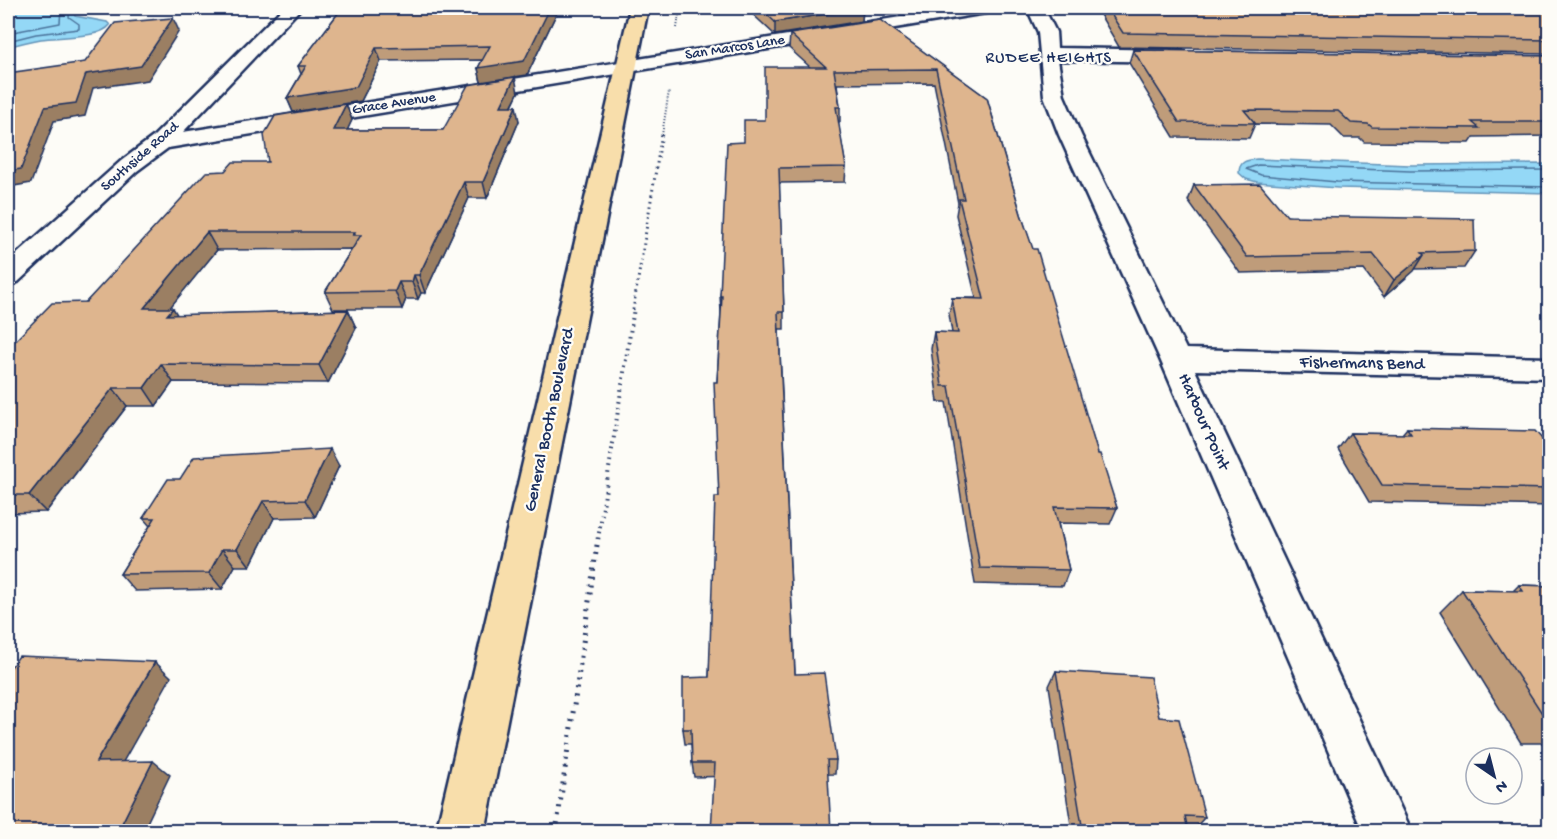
<svg xmlns="http://www.w3.org/2000/svg" width="1557" height="839" font-family="'Gochi Hand',sans-serif">
  <style>
    .water { fill: #94d8f6; stroke: #6494b9; stroke-width: 1.5 }
    .lines { fill: none; stroke-linecap: round; stroke-linejoin: round }
    .shore { stroke: #4b739b; stroke-width: 1.5 }
    .minor-casing { stroke: #1b2f5e; stroke-width: 5 }
    .trunk-casing { stroke: #1b2f5e; stroke-width: 5 }
    .path-far3 { stroke: #1b2f5e; stroke-width: 2; stroke-dasharray: 1 2; stroke-linecap: butt }
    .path-far2 { stroke: #1b2f5e; stroke-width: 3; stroke-dasharray: 1.5 4; stroke-linecap: butt }
    .path-far1 { stroke: #1b2f5e; stroke-width: 4; stroke-dasharray: 1.5 4.5; stroke-linecap: butt }
    .path { stroke: #1b2f5e; stroke-width: 5; stroke-dasharray: 2 6; stroke-linecap: butt }
    .minor { fill: #fdfcf7; fill-rule: evenodd }
    .trunk { fill: #f8deab; fill-rule: evenodd }
    .wall { fill: #bf9c7a; stroke: #1b2f5e; stroke-width: 1.5 }
    .shaded-wall { fill: #9b7f63; stroke: #1b2f5e; stroke-width: 1.5 }
    .building { fill: #deb58e; stroke: #1b2f5e; stroke-width: 1.5 }
    .labels { text-anchor: middle; dominant-baseline: central; stroke-width: 4.5; stroke-linejoin: round; paint-order: stroke }
    .far-street-label { font-size: 15px; fill: #1b2f5e; stroke: #fdfcf7 }
    .far-neighbourhood-label { font-size: 16px; letter-spacing: 1.5px; fill: #1b2f5e; stroke: #fdfcf7 }
    .street-label { font-size: 18px; fill: #1b2f5e; stroke: #fdfcf7 }
  </style>
  <rect width="100%" height="100%" fill="#fdfcf7"/>
  <filter id="ink" filterUnits="userSpaceOnUse"><feTurbulence type="fractalNoise" baseFrequency=".0167" numOctaves="2"/><feDisplacementMap in="SourceGraphic" scale="12" xChannelSelector="R" yChannelSelector="G"/><feConvolveMatrix kernelMatrix="1 2 1 2 8 2 1 2 1" color-interpolation-filters="sRGB"/></filter>
  <g filter="url(#ink)">
    <!-- water -->
    <g class="water">
      <path d="M 8,8 L 77,8 L 74,12 L 75,16 L 107,22 L 110,25 C 100,39 58,36 41,39 C 29,41 18,44 8,47 Z"/>
      <path d="M 1257,159 L 1410,165 L 1549,164 L 1549,193 L 1338,188 L 1257,182 L 1246,179 L 1239,173 C 1239,161 1247,160 1257,159 Z"/>
    </g>
    <g class="lines">
      <!-- shore -->
      <g class="shore">
        <polyline points="8,33 60,23 61,8"/>
        <polyline points="8,41 36,34 79,29 79,24 69,17 70,8"/>
        <polyline points="1550,170 1410,171 1258,165 1246,169 1261,175 1337,182 1550,187"/>
      </g>
      <!-- minor casing -->
      <g class="minor-casing">
        <g id="minor">
          <polygon points="283,8 301,8 183,132 957,8 995,8 992,12 986,13 168,148 137,171 18,282 8,284 8,262 121,161 153,137"/>
          <polygon points="1027,8 1044,8 1056,32 1057,48 1178,50 1185,52 1187,56 1185,60 1178,62 1058,60 1064,96 1081,135 1186,349 1550,358 1550,378 1195,370 1412,832 1363,832 1160,359 1059,135 1044,96 1038,32"/>
        </g>
      </g>
      <!-- trunk casing -->
      <g class="trunk-casing">
        <polygon id="trunk" points="630,8 648,8 485,832 436,832"/>
      </g>
      <!-- path-far3 -->
      <g class="path-far3">
        <polyline points="677,28 680,8"/>
        <polyline points="662,135 669,91"/>
      </g>
      <!-- path-far2 -->
      <polyline class="path-far2" points="633,310 662,133"/>
      <!-- path-far1 -->
      <polyline class="path-far1" points="598,539 634,308"/>
      <!-- path -->
      <polyline class="path" points="556,832 598,538"/>
      <!-- minor -->
      <use href="#minor" class="minor"/>
      <!-- trunk -->
      <use href="#trunk" class="trunk"/>
    </g>
    <!-- wall -->
    <g class="wall">
      <polygon points="342,8 559,8 527,75 481,82 478,68 482,60 381,61 361,101 293,112 287,98 301,74 298,66"/>
      <polygon points="746,8 863,8 862,21 775,35"/>
      <polygon points="1101,8 1550,8 1550,54 1119,47 1099,13"/>
      <polygon points="880,20 987,98 1021,214 1098,454 1117,508 1110,524 1058,523 1069,570 1063,586 975,584 946,402 938,402 931,349 934,332 952,333 949,314 952,298 976,298 956,215 958,203 934,83 837,84 840,107 840,122 838,122 846,167 845,182 779,183 784,312 784,329 779,329 795,674 836,760 835,774 694,777 692,763 691,744 685,744 683,729 709,677 719,497 717,382 721,312 720,296 744,142 765,120 810,67 789,48 790,34"/>
      <polygon points="1133,50 1550,56 1550,136 1474,137 1470,143 1364,142 1360,138 1344,138 1331,125 1255,124 1249,138 1174,137 1129,63"/>
      <polygon points="518,93 512,106 519,121 487,198 469,198 425,293 421,293 418,299 406,299 402,309 333,309 325,292 352,249 217,250 169,308 177,315 348,310 356,328 328,383 173,382 156,406 127,406 46,512 8,513 8,348 86,302 225,171 268,162 346,104 352,120 347,130 443,130"/>
      <polygon points="1194,185 1287,216 1475,251 1464,268 1415,269 1384,297 1364,270 1240,273 1188,201"/>
      <polygon points="1407,428 1550,448 1550,506 1369,502 1338,449 1350,433 1402,434"/>
      <polygon points="339,466 315,517 274,518 250,566 235,566 222,589 135,591 120,574 150,526 143,518 180,479"/>
      <polygon points="1519,585 1550,586 1550,743 1521,743 1440,612 1462,590 1513,591"/>
      <polygon points="1056,671 1159,717 1205,817 1193,830 1188,830 1188,831 1072,831 1049,686"/>
    </g>
    <!-- shaded-wall -->
    <g class="shaded-wall">
      <polygon points="550,8 559,8 527,75 481,82 478,68"/>
      <polygon points="863,8 862,21 775,35 775,22"/>
      <polygon points="173,18 179,31 148,80 93,88 85,116 54,121 31,183 8,187 8,171 45,107 86,74"/>
      <polygon points="376,48 381,61 361,101 293,112 287,98"/>
      <polygon points="515,77 518,93 504,121 501,106"/>
      <polygon points="346,104 352,120 340,146 333,130"/>
      <polygon points="516,106 519,121 487,198 483,182"/>
      <polygon points="464,182 469,198 425,293 419,275"/>
      <polygon points="207,232 217,250 155,326 144,308"/>
      <polygon points="1424,255 1414,271 1384,297 1394,280"/>
      <polygon points="414,275 421,293 418,299 412,282"/>
      <polygon points="399,282 406,299 402,309 395,291"/>
      <polygon points="173,308 184,326 167,315"/>
      <polygon points="348,310 356,328 328,383 319,365"/>
      <polygon points="161,364 173,382 156,406 144,388"/>
      <polygon points="113,388 127,406 46,512 29,495"/>
      <polygon points="330,449 339,466 315,517 305,500"/>
      <polygon points="263,501 274,518 250,566 237,549"/>
      <polygon points="222,549 235,566 222,589 209,573"/>
      <polygon points="155,662 171,677 115,776 96,762"/>
      <polygon points="153,761 170,775 143,831 118,831"/>
    </g>
    <!-- building -->
    <g class="building">
      <polygon points="342,8 550,8 524,61 478,68 490,46 376,48 356,87 287,98 306,66 298,66"/>
      <polygon points="760,8 863,8 775,22"/>
      <polygon points="1107,8 1550,8 1550,40 1123,33"/>
      <polygon points="173,18 141,66 86,74 76,103 45,107 21,169 8,171 8,73 85,62 115,23"/>
      <polygon points="880,20 987,98 1021,214 1033,249 1037,249 1098,454 1100,454 1117,508 1054,507 1069,570 980,568 949,386 942,386 934,332 958,333 952,298 984,299 959,199 964,199 936,69 834,70 840,107 836,107 846,167 779,168 784,312 778,312 795,674 824,673 836,760 827,760 831,831 711,831 715,763 692,763 691,729 683,729 683,678 709,677 715,497 719,497 714,382 717,382 722,296 720,296 727,143 744,142 744,120 765,120 765,67 826,67 790,34"/>
      <polygon points="1133,50 1550,56 1550,122 1472,122 1479,128 1372,127 1368,124 1351,123 1338,111 1244,110 1255,123 1179,122"/>
      <polygon points="515,77 501,106 516,106 483,182 464,182 419,275 414,275 412,282 399,282 395,291 325,292 361,235 353,235 355,232 207,232 144,308 173,308 167,315 348,310 319,365 161,364 144,388 113,388 29,495 8,495 8,348 52,303 86,302 206,172 225,171 233,162 268,162 264,135 275,116 346,104 333,130 443,130 468,85"/>
      <polygon points="1260,184 1287,216 1474,219 1475,251 1422,253 1424,255 1394,280 1373,254 1247,257 1194,185"/>
      <polygon points="1407,428 1535,431 1550,448 1550,489 1382,485 1350,433 1411,434"/>
      <polygon points="330,449 305,500 263,501 237,549 222,549 209,573 120,574 155,518 143,518 168,479 180,479 194,457"/>
      <polygon points="1519,585 1550,586 1550,724 1549,724 1462,590 1523,591"/>
      <polygon points="19,656 155,662 96,762 153,761 118,831 8,831 8,671"/>
      <polygon points="1056,671 1150,677 1159,717 1179,719 1205,817 1185,816 1188,831 1083,831"/>
    </g>
  </g>
  <g class="labels">
    <!-- far-street labels -->
    <g class="far-street-label">
      <text transform="translate(735 48) rotate(-9)">San Marcos Lane</text>
      <text transform="translate(394 104) rotate(-9)">Grace Avenue</text>
      <text transform="translate(140 157) rotate(-41)">Southside Road</text>
    </g>
    <!-- far-neighbourhood labels -->
    <g class="far-neighbourhood-label">
      <text x="1049" y="59">RUDEE HEIGHTS</text>
    </g>
    <!-- street labels -->
    <g class="street-label">
      <text transform="translate(1362 364) rotate(1)">Fishermans Bend</text>
      <text transform="translate(550 420) rotate(-78)">General Booth Boulevard</text>
      <text transform="translate(1203 422) rotate(66)">Harbour Point</text>
    </g>
  </g>
  <!-- margin -->
  <rect width="1557" height="839" fill="none" stroke="#fdfcf7" stroke-width="30"/>
  <rect x="15" y="15" width="1527" height="809" fill="none" stroke="#1b2f5e" stroke-width="2" filter="url(#ink)"/>
  <!-- north arrow -->
  <g transform="translate(1494 776) rotate(145)"><circle r="28" fill="#fdfcf7" stroke="#a3aaba" stroke-width="1.5"/>
  <path d="M0-4.5L10 22L0 15L-10 22Z" fill="#1b2f5e"/>
  <text y="-9" font-size="16" font-weight="bold" text-anchor="middle" fill="#1b2f5e">N</text>
  </g>
</svg>
